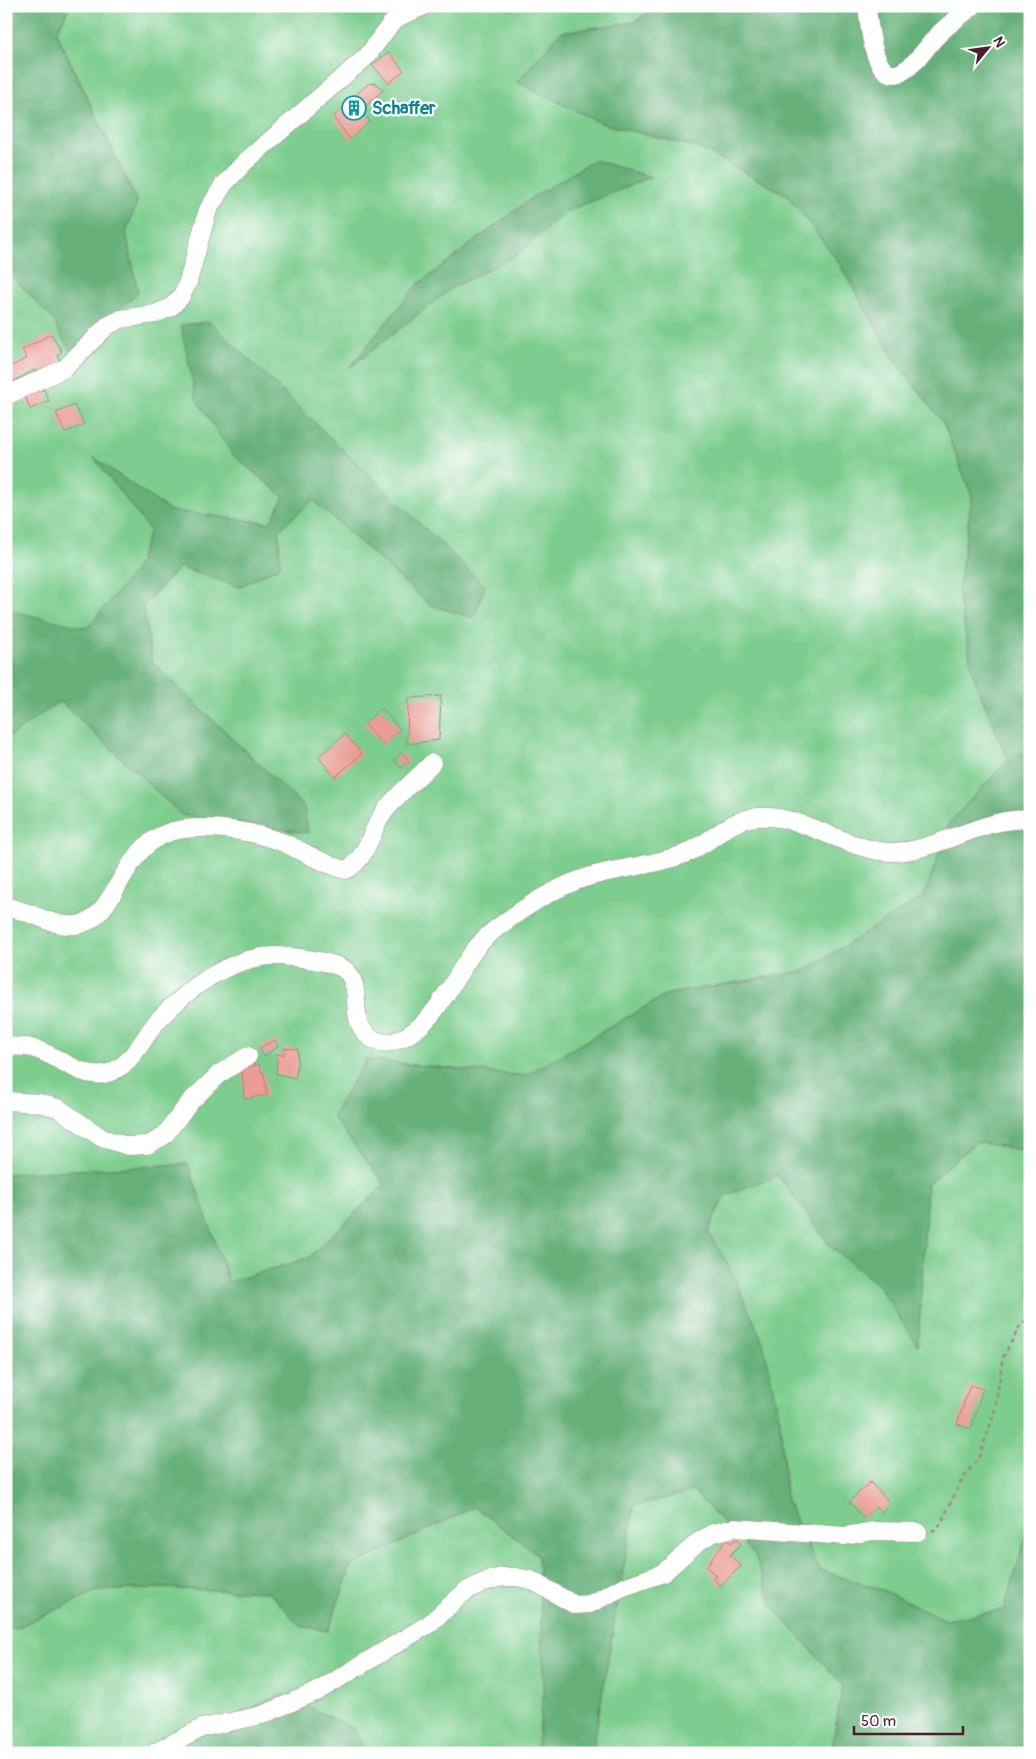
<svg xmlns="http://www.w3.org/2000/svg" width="1036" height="1759" font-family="Pangolin,sans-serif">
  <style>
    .green { fill: #7ccd8e; stroke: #63765c; fill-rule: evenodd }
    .forest { fill: #65b079; stroke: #586852 }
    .building { fill: #ea9c95 }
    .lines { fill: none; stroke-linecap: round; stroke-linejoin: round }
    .minor-casing { stroke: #a08784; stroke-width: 19 }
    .path { stroke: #a08784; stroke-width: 2.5; stroke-dasharray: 4 4; stroke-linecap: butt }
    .minor { stroke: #fff; stroke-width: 18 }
    .labels { text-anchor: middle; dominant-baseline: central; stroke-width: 4.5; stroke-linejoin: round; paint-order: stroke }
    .culture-label { font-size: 18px; font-weight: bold; fill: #0d838f; stroke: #fff; text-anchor: start }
  </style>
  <rect width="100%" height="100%" fill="#fff"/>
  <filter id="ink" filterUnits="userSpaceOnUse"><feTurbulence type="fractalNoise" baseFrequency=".02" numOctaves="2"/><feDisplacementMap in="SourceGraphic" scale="10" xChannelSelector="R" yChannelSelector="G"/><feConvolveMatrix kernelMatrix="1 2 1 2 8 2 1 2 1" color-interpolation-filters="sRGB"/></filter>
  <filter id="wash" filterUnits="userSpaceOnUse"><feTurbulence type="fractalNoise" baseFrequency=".0096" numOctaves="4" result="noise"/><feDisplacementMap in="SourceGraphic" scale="20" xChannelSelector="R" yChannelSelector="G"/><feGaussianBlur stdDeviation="1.12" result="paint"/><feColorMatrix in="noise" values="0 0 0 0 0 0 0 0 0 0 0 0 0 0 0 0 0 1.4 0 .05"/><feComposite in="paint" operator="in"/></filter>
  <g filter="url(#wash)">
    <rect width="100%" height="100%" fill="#f7efde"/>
    <!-- green -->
    <g class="green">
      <path d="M 70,6 L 660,6 L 634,22 L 561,32 L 601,123 L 699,148 L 787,195 L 836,258 L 896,362 L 943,422 L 972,496 L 958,593 L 974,678 L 1008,760 L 950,822 L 924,896 L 804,971 L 668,994 L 525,1076 L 366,1060 L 332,1116 L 385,1184 L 309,1258 L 229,1282 L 188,1164 L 6,1174 L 6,739 L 60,701 L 182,815 L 307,833 L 304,807 L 152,662 L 143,606 L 179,567 L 239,587 L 279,530 L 313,500 L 430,605 L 210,322 L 181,325 L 232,454 L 284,497 L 270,523 L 170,511 L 95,459 L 150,530 L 136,570 L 86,629 L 6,610 L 6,270 L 51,317 L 70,350 L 138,292 L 126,233 L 137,201 L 56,32 ZM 594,160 L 650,177 L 565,212 L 518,254 L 453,287 L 352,366 L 416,286 L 532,198 Z"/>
      <polygon points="976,1142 1030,1151 1030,1523 1004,1610 946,1620 882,1590 819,1570 786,1499 780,1420 708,1232 724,1196 778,1174 830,1246 878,1285 918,1345 927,1184"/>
      <polygon points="693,1491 755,1555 772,1606 843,1685 831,1753 592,1753 634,1506"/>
      <polygon points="475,1507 538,1555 544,1692 536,1753 365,1753 354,1729 150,1753 6,1753 6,1626 16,1628 97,1591 158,1588 269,1592 300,1626 328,1631 351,1566"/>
    </g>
    <!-- forest -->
    <g class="forest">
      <polygon points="6,6 70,6 56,33 137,202 126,233 138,293 70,351 51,317 6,270"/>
      <polygon points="660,6 1030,6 1030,1151 976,1142 927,1184 918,1346 878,1285 830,1246 778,1175 724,1196 708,1232 728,1264 763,1342 780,1420 786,1499 819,1570 882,1590 946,1620 1004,1610 1030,1523 1030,1753 831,1753 843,1685 772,1606 755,1555 693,1491 634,1506 592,1753 536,1753 544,1692 538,1555 475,1507 351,1566 328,1631 300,1626 269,1592 158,1588 97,1591 16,1628 6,1626 6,1174 188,1164 229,1282 308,1258 385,1185 332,1116 366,1060 525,1076 668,994 804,971 924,896 950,822 1008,760 974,678 958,593 972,496 943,422 896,362 836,258 787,195 699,148 601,123 517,82 561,32 634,22"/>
      <polygon points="594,160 651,177 565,212 518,254 453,287 349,368 416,286 532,198"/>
      <polygon points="210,322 485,586 474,618 430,605 313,500 279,530 280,566 239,587 179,567 143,606 152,662 304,807 308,833 182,815 60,701 6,739 6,610 87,628 136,570 150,530 93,457 170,511 270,523 284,497 232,454 196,399 181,325"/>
      <polygon points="282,1694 354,1729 365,1753 150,1753"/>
    </g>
    <g id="blocks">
      <!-- building -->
      <g class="building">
        <polygon points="389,52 404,71 389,83 372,65"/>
        <polygon points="375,83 383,90 361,111 370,121 350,139 333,117 352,101 356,105 356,95 368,84"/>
        <polygon points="51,334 62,352 57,355 61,362 37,374 35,370 6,385 6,369 27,358 22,350"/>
        <polygon points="44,389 49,401 30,409 25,396"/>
        <polygon points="74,405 84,424 65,433 56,413"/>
        <polygon points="441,696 439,740 407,744 408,698"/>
        <polygon points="381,708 400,729 383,745 364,724"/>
        <polygon points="345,734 362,754 335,777 318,757"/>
        <polygon points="402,753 409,761 401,768 394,760"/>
        <polygon points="275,1040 278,1046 264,1056 259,1048"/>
        <polygon points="284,1048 298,1049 296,1078 276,1074 277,1057 275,1054 284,1055"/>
        <polygon points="259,1064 261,1071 264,1073 267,1095 244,1099 242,1068"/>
        <polygon points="970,1385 983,1389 971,1429 957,1424"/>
        <polygon points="870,1482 890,1503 881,1512 876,1507 864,1518 849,1502"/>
        <polygon points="727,1539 731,1543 737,1539 741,1544 730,1555 741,1566 720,1586 713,1578 716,1576 706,1566"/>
      </g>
    </g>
  </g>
  <g filter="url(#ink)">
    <use href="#blocks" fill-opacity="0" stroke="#a08784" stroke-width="1"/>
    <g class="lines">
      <!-- minor casing -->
      <g class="minor-casing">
        <g id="minor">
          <path d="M 867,6 C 869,23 873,91 905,70 C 918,62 926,47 937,36 C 947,25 961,16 973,6"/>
          <polyline points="6,396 65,368 107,326 121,319 155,314 171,307 181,297 188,282 208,210 224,184 245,162 367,56 390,25 401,16 424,6"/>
          <path d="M 6,907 C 30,910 51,927 76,925 C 121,919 119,835 185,829 C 215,826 251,831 279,841 C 302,850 322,864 346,870 C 365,860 369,838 379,820 C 392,798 415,781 432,763"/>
          <path d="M 6,1046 C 14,1047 23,1046 31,1048 C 56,1053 78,1078 104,1074 C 131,1069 143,1037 159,1019 C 189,988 230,957 274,956 C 289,956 334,961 345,970 C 361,984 353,1006 359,1022 C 365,1039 382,1047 398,1040 C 445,1021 456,960 493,931 C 520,910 555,887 588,877 C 618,868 663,864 689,852 C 720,837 731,814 771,817 C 812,821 855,853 894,852 C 938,851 988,815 1030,820"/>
          <polyline points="6,1101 39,1103 58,1108 102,1138 128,1146 148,1145 164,1136 189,1103 219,1074 248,1056"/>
          <polyline points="154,1753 202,1728 262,1715 318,1691 429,1624 466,1591 484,1582 502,1577 516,1577 531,1580 575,1605 590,1604 621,1588 663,1573 698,1542 713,1533 734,1528 845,1536 873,1531 918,1532"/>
        </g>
      </g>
      <!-- path -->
      <polyline class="path" points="932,1531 937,1529 942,1521 960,1483 979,1457 994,1415 1003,1357 1020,1326 1030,1317"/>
      <!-- minor -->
      <use href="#minor" class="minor"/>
    </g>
  </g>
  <!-- icons -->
  <defs>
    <g id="building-ring" transform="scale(1.25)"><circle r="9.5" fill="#fff" stroke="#0f9aa8" stroke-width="1.5"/><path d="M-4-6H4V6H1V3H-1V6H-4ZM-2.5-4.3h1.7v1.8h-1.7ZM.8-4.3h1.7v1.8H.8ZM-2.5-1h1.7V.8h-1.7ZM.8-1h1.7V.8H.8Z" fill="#0f9aa8"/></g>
  </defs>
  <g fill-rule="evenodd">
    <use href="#building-ring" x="354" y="108"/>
  </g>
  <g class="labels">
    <!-- culture labels -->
    <g class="culture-label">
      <text x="372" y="108">Schaffer</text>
    </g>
  </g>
  <!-- margin -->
  <rect width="1036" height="1759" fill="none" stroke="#fff" stroke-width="25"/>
  <!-- north arrow -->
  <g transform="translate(988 48) rotate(61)" stroke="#ffffff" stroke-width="4" paint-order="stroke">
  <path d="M0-4L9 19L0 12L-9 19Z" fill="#4a1f2b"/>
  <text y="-8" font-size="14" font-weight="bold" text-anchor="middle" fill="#4a1f2b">N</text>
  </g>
  <!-- scale -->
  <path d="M854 1726v8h109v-8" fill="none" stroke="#4a1f2b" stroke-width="2.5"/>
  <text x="861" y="1726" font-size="15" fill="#4a1f2b" stroke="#ffffff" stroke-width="4" paint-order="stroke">50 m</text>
</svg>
